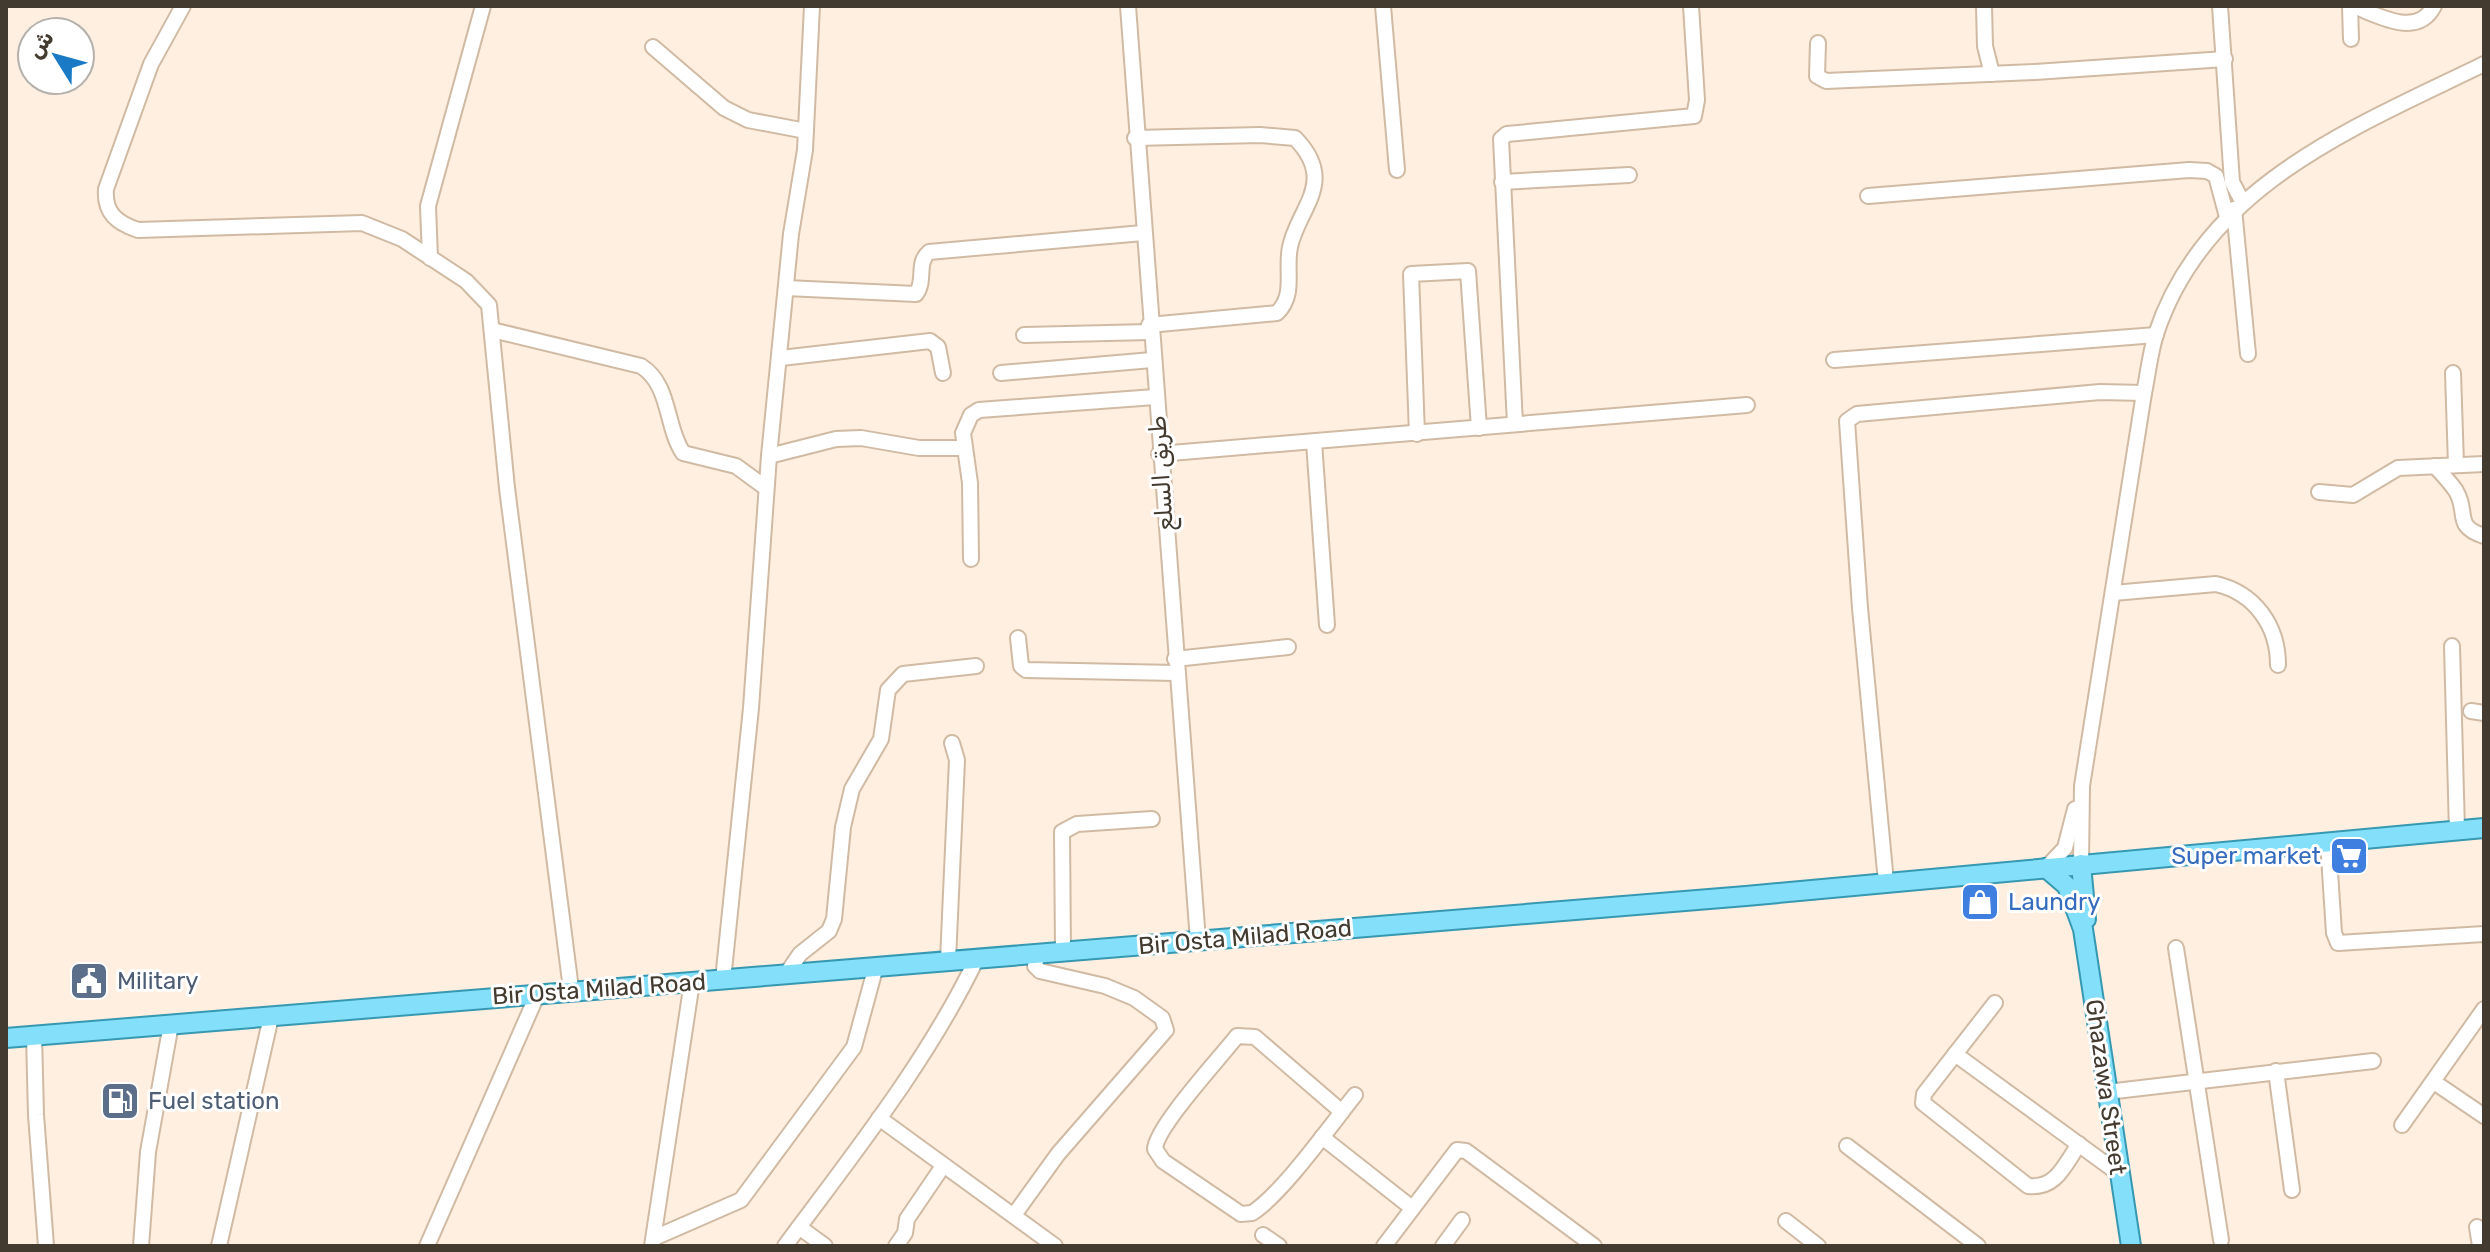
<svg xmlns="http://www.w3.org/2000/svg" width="2490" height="1252" font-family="Rubik,Cairo,sans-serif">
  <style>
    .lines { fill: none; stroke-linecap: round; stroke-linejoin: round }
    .minor-casing { stroke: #d1baa3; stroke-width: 18 }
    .major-casing { stroke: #3798b1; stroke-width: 22 }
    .minor { stroke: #fff; stroke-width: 14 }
    .major { stroke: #83dffa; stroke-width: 18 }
    .labels { text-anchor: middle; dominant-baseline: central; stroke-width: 6; stroke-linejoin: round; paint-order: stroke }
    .street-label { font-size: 24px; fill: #433a30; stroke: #fff }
    .shop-label { font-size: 24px; fill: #366cbe; stroke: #fff; text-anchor: end }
    .service-label { font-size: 24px; fill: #4e5e75; stroke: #fff; text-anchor: start }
  </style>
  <rect width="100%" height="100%" fill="#feefe1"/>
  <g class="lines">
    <!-- minor casing -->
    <g class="minor-casing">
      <g id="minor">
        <path d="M 183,6 L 151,64 L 106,189 C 104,213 117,223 138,230 L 362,223 L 402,239 L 466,281 L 489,305 L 507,488 L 571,989"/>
        <polyline points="1128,6 1198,941"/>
        <polyline points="1383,6 1397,170"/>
        <polyline points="1984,6 1985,46 1992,74"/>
        <polyline points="2220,6 2232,182 2242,201"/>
        <polyline points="2350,6 2351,39"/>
        <path d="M 2353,6 C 2378,15 2417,39 2434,6"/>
        <polyline points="1818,43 1817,76 1826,81 2035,72 2225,59"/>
        <polyline points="653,47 724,108 748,120 806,131"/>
        <path d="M 1135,138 L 1260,135 L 1295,138 C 1338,182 1298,208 1290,247 C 1285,270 1296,295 1277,313 L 1149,325"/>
        <polyline points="1502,182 1629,175"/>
        <polyline points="1868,196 2189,170 2207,171 2216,176 2227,217"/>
        <polyline points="2234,209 2248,354"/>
        <polyline points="430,258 428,206 483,6"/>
        <path d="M 786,288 L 916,294 C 926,281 916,263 929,252 L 1143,233"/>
        <path d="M 492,330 L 641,366 C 671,385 665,426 683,453 L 736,466 L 766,488"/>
        <polyline points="1024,335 1150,332"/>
        <polyline points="781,358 930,341 938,347 943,373"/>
        <polyline points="1834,360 2156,335"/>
        <polyline points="1001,373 1152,360"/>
        <polyline points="2453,373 2456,465"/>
        <polyline points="1515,424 1501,139 1507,134 1694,116 1697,100 1691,6"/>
        <polyline points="1417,434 1411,274 1468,271 1479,428"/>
        <polyline points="1314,442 1327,625"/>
        <polyline points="1159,454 1747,405"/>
        <polyline points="769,456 836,439 861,438 919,448 965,448"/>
        <path d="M 2435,466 C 2442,474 2450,482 2456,491 C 2469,513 2453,526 2484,536"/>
        <polyline points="2319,492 2353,495 2398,468 2484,464"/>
        <polyline points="971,559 970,483 963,433 971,415 979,410 1155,397"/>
        <path d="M 2113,593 L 2216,584 C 2255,593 2278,626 2278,665"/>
        <polyline points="1018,638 1021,666 1026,670 1176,673"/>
        <polyline points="2452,646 2457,831"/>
        <polyline points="1175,659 1288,647"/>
        <polyline points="2471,711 2484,713"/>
        <polyline points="2328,841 2334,933 2338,943 2484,934"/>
        <path d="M 2081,864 L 2082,786 L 2144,393 C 2148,374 2150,353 2156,334 C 2205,185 2355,127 2484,64"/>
        <polyline points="2046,868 2065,848 2075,809"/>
        <polyline points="1886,882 1860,608 1847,421 1857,414 2100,392 2144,393"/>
        <polyline points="2176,948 2221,1240"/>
        <polyline points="1063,951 1062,832 1077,824 1152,819"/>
        <polyline points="948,960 957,760 952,743"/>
        <polyline points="785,976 800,954 829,931 834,919 843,827 852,789 881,739 888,690 903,674 976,666"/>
        <polyline points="723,980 751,708 769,456 791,234 805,150 812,6"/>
        <path d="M 1995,1003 L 1924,1094 L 1923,1103 L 2028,1186 C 2056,1189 2064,1166 2079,1144"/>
        <polyline points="34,1036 36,1115 46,1246"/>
        <polyline points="1955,1054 2118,1173"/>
        <polyline points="2276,1071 2292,1190"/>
        <polyline points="2434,1082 2484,1116"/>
        <polyline points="2107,1092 2373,1061"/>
        <path d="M 1342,1112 L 1255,1037 L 1237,1036 C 1220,1058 1156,1127 1155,1149 L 1163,1161 L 1241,1214 L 1252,1213 C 1282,1194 1331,1125 1355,1095"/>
        <polyline points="879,1118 1055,1246"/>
        <polyline points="2402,1125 2484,1009"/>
        <polyline points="1322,1137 1412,1208"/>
        <polyline points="1847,1146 1978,1246"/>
        <polyline points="1014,1215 1058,1154 1166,1030 1162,1018 1134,998 1105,986 1040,971 1035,966 1037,954"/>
        <polyline points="1786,1221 1818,1246"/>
        <polyline points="799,1227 825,1246"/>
        <polyline points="2477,1227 2480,1246"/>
        <polyline points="1263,1235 1279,1246"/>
        <polyline points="654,1238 741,1200 854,1047 876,966"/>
        <polyline points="141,1246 148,1152 171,1024"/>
        <polyline points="219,1246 271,1017"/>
        <polyline points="427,1246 538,993"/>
        <polyline points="652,1246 692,982"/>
        <path d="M 785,1246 C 853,1154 927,1062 977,958"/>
        <polyline points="896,1246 905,1233 907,1219 943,1166"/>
        <polyline points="1384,1246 1457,1150 1466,1151 1594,1246"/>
        <polyline points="1443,1246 1462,1220"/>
      </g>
    </g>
    <!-- major casing -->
    <g class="major-casing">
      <g id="major">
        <polyline points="2081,864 2086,919"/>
        <polyline points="2046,868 2067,886 2083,929 2131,1246"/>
        <polyline points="6,1038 1746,896 2484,828"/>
      </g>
    </g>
    <!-- minor -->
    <use href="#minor" class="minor"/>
    <!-- major -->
    <use href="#major" class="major"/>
  </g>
  <!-- icons -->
  <defs>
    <g id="supermarket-square" transform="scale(2)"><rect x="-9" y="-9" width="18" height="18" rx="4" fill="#3f7fe0" stroke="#fff"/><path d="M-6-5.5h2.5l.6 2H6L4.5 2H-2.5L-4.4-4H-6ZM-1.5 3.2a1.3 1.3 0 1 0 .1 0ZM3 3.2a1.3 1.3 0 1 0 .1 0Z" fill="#fff"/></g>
    <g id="shop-square" transform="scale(2)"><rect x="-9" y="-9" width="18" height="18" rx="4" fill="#3f7fe0" stroke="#fff"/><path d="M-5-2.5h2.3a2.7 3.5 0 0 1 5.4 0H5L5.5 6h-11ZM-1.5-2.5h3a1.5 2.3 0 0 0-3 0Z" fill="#fff"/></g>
    <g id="civic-square" transform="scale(2)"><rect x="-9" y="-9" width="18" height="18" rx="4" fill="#5c6f8a" stroke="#fff"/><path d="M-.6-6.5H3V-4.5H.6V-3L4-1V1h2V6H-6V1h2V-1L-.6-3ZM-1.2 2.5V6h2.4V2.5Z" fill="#fff"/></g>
    <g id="fuel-square" transform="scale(2)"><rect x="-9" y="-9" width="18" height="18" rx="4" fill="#5c6f8a" stroke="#fff"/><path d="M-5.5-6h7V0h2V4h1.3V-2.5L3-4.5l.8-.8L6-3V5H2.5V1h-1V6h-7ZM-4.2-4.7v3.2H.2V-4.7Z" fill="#fff"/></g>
  </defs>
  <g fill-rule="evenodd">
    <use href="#supermarket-square" x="2349" y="856"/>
    <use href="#shop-square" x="1980" y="902"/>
    <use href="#civic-square" x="89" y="981"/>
    <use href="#fuel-square" x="120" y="1101"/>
  </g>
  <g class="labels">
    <!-- street labels -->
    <g class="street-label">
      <text transform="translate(1161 473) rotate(-94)">طريق السلع</text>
      <text transform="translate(1245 937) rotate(-5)">Bir Osta Milad Road</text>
      <text transform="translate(599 989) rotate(-4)">Bir Osta Milad Road</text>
      <text transform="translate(2106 1087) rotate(82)">Ghazawa Street</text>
    </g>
    <!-- shop labels -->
    <g class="shop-label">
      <text x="2321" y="856">Super market</text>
      <text x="2008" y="902" text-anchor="start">Laundry</text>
    </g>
    <!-- service labels -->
    <g class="service-label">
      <text x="117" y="981">Military</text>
      <text x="148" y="1101">Fuel station</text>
    </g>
  </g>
  <!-- border -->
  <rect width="2490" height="1252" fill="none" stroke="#433a30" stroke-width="16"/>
  <!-- north arrow -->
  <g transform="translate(56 56) rotate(307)"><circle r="38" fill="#ffffff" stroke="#b4b0ac" stroke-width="2"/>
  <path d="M0-6L14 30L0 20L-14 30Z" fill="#1a7ac6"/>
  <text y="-12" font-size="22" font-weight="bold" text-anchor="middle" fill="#433a30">ش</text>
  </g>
</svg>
